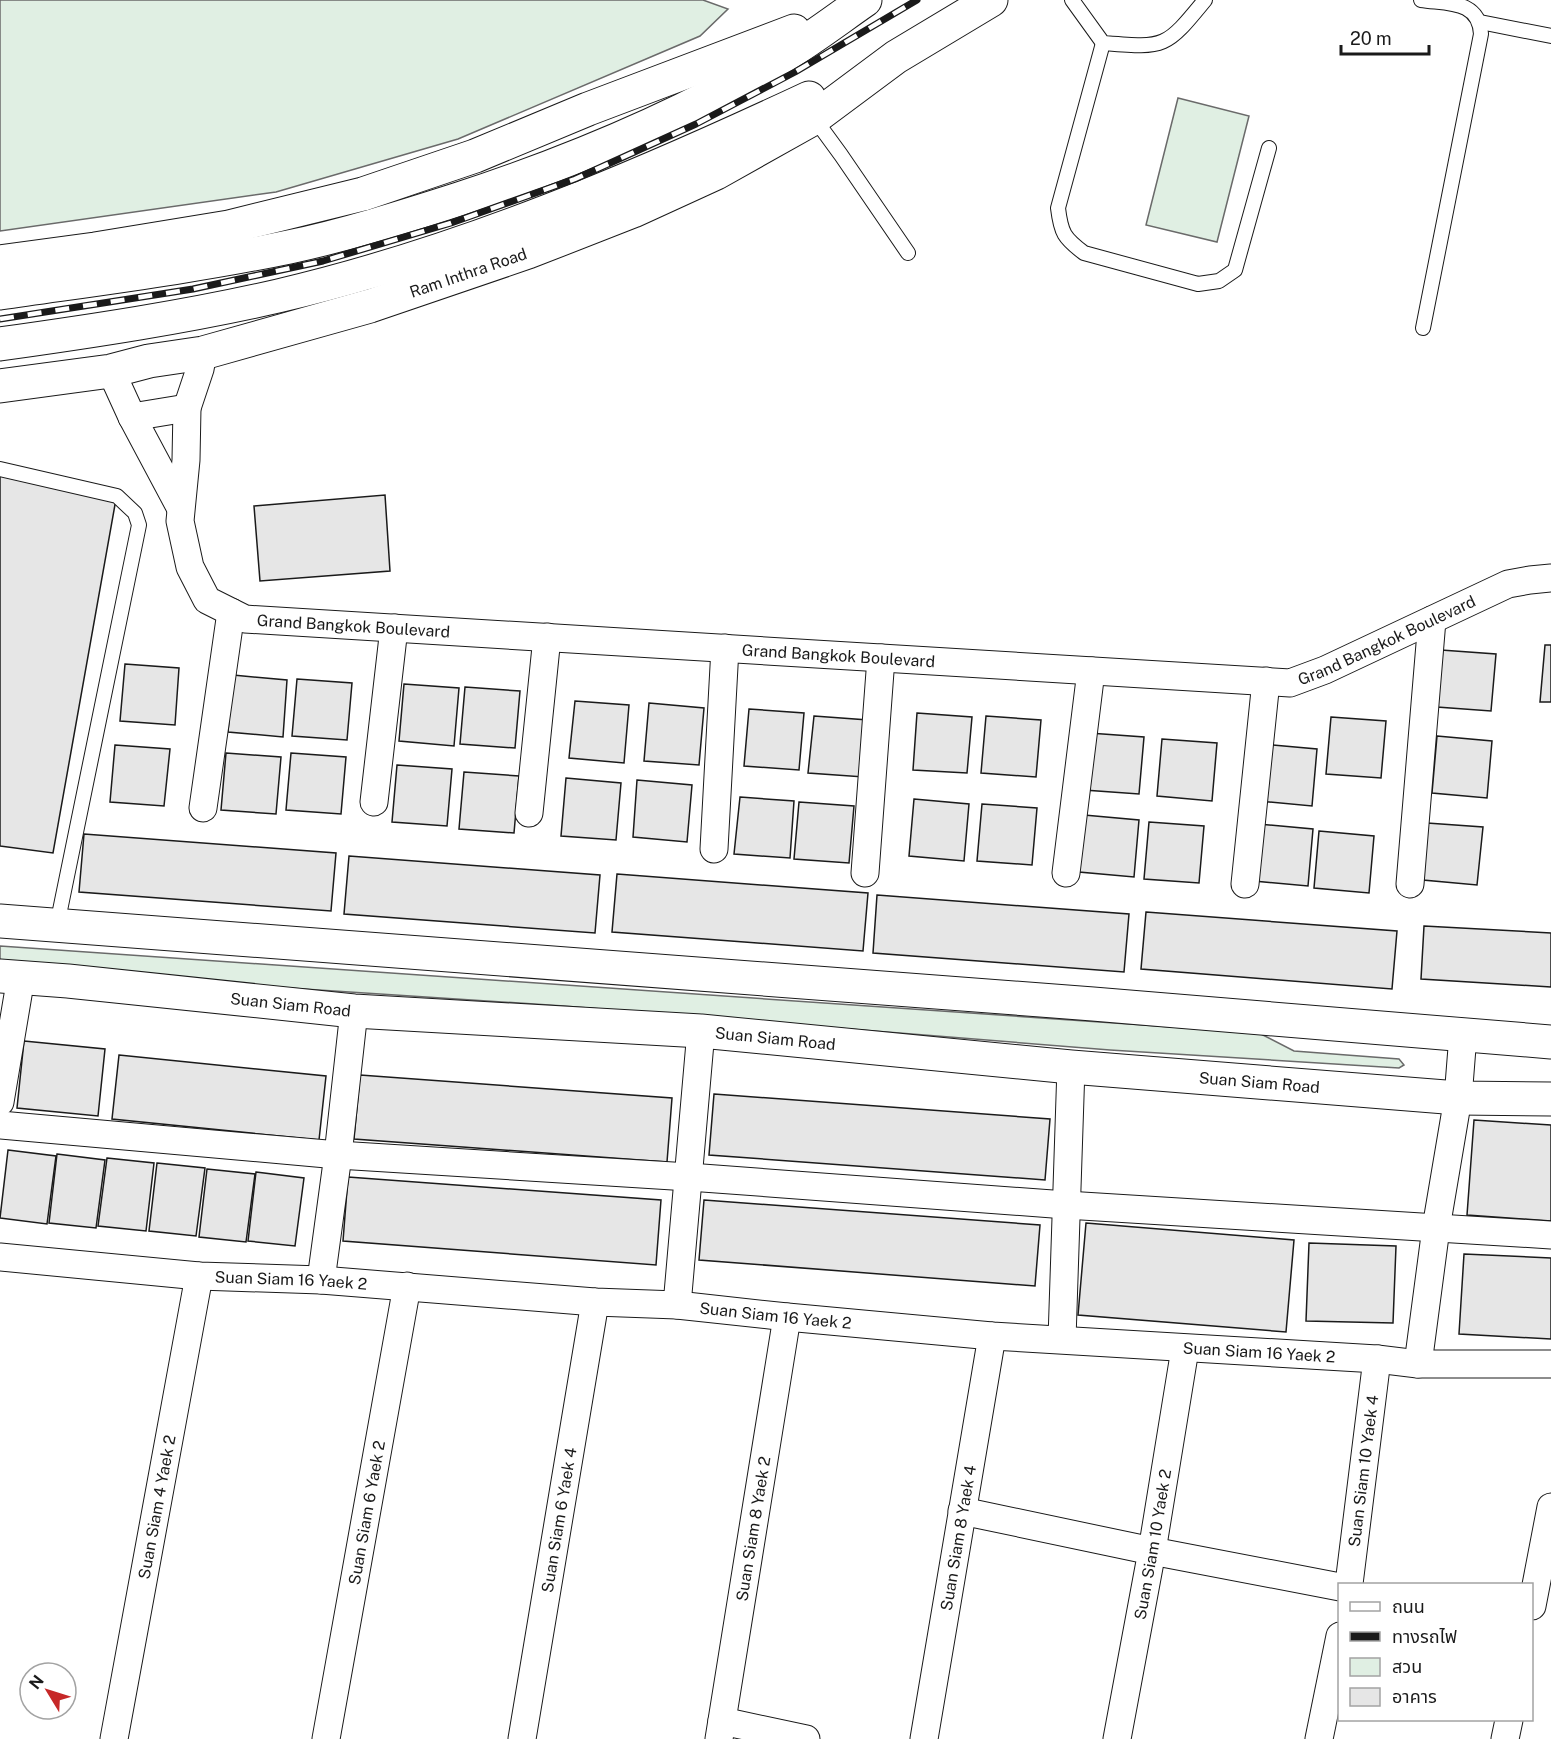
<svg xmlns="http://www.w3.org/2000/svg" width="1551" height="1739" font-family="'Public Sans','Noto Sans Thai',sans-serif">
  <style>
    .green { fill: #e0efe3; stroke: #6a6a6a; stroke-width: 1.5 }
    .building { fill: #e6e6e6; stroke: #1a1a1a; stroke-width: 1.5 }
    .lines { fill: none; stroke-linecap: round; stroke-linejoin: round }
    .service-casing { stroke: #1a1a1a; stroke-width: 16 }
    .minor-casing { stroke: #1a1a1a; stroke-width: 29 }
    .tertiary-casing { stroke: #1a1a1a; stroke-width: 35 }
    .trunk-casing { stroke: #1a1a1a; stroke-width: 35 }
    .service { stroke: #fff; stroke-width: 14 }
    .minor { stroke: #fff; stroke-width: 27 }
    .tertiary { stroke: #fff; stroke-width: 33 }
    .trunk { stroke: #fff; stroke-width: 33 }
    .rail-casing { stroke: #1a1a1a; stroke-width: 7 }
    .rail { stroke: #fff; stroke-width: 4.5; stroke-dasharray: 14; stroke-linecap: butt }
    .labels { text-anchor: middle; dominant-baseline: central; stroke-width: 4.5; stroke-linejoin: round; paint-order: stroke }
    .street-label { font-size: 16px; fill: #1a1a1a; stroke: #fff }
  </style>
  <rect width="100%" height="100%" fill="#fff"/>
  <!-- green -->
  <g class="green">
    <polygon points="0,0 703,0 728,9 700,36 458,139 276,192 0,231"/>
    <polygon points="1178,98 1249,116 1217,242 1146,225"/>
    <polygon points="0,946 1259,1033 1294,1051 1399,1059 1404,1065 1399,1068 1110,1050 564,1006 0,969"/>
  </g>
  <!-- building -->
  <g class="building">
    <polygon points="0,473 116,499 53,853 0,846"/>
    <polygon points="385,495 390,571 260,581 254,506"/>
    <polygon points="1545,645 1551,645 1551,702 1540,702"/>
    <polygon points="1441,650 1496,654 1491,711 1437,707"/>
    <polygon points="125,664 179,668 175,725 120,721"/>
    <polygon points="233,675 287,680 283,737 228,732"/>
    <polygon points="297,679 352,683 347,740 292,736"/>
    <polygon points="404,684 459,688 454,746 399,741"/>
    <polygon points="465,687 520,691 515,748 460,744"/>
    <polygon points="575,701 629,705 624,763 569,758"/>
    <polygon points="649,703 704,708 699,765 644,761"/>
    <polygon points="749,709 804,713 799,770 744,766"/>
    <polygon points="917,713 972,717 967,773 913,770"/>
    <polygon points="814,716 868,720 864,777 808,773"/>
    <polygon points="986,716 1041,720 1036,777 981,773"/>
    <polygon points="1331,717 1386,721 1381,778 1326,774"/>
    <polygon points="1089,733 1144,737 1139,794 1084,790"/>
    <polygon points="1437,736 1492,741 1487,798 1432,793"/>
    <polygon points="1162,739 1217,743 1212,801 1157,796"/>
    <polygon points="1262,744 1317,749 1312,806 1258,801"/>
    <polygon points="115,745 170,749 164,806 110,802"/>
    <polygon points="226,753 281,757 276,814 221,810"/>
    <polygon points="291,753 346,757 341,814 286,810"/>
    <polygon points="397,765 452,769 447,826 392,822"/>
    <polygon points="464,772 519,776 514,833 459,829"/>
    <polygon points="566,778 621,783 616,840 561,836"/>
    <polygon points="637,780 692,785 687,842 633,837"/>
    <polygon points="740,797 794,801 790,858 734,854"/>
    <polygon points="914,799 969,804 964,861 909,856"/>
    <polygon points="799,802 854,806 849,863 794,859"/>
    <polygon points="982,804 1037,808 1032,865 977,861"/>
    <polygon points="1084,815 1139,820 1134,877 1079,872"/>
    <polygon points="1149,822 1204,826 1199,883 1144,879"/>
    <polygon points="1427,823 1483,827 1477,885 1423,880"/>
    <polygon points="1258,824 1313,829 1308,886 1254,881"/>
    <polygon points="1319,831 1374,836 1369,893 1314,888"/>
    <polygon points="84,834 336,853 331,911 79,892"/>
    <polygon points="349,856 600,875 595,933 344,914"/>
    <polygon points="617,874 868,893 863,951 612,932"/>
    <polygon points="877,895 1129,914 1124,972 873,953"/>
    <polygon points="1146,912 1397,931 1392,989 1141,969"/>
    <polygon points="1424,926 1551,933 1551,987 1421,979"/>
    <polygon points="24,1041 105,1049 98,1116 17,1108"/>
    <polygon points="119,1055 326,1076 319,1140 112,1119"/>
    <polygon points="360,1075 672,1098 667,1162 354,1139"/>
    <polygon points="714,1094 1050,1119 1045,1180 709,1155"/>
    <polygon points="1474,1120 1551,1125 1551,1221 1467,1215"/>
    <polygon points="8,1150 56,1156 47,1224 0,1218"/>
    <polygon points="57,1154 105,1160 96,1228 49,1223"/>
    <polygon points="107,1158 154,1163 146,1231 98,1226"/>
    <polygon points="157,1163 205,1168 196,1236 149,1231"/>
    <polygon points="207,1169 255,1174 246,1242 199,1237"/>
    <polygon points="256,1172 304,1178 295,1246 248,1241"/>
    <polygon points="348,1177 661,1200 656,1265 343,1241"/>
    <polygon points="704,1200 1040,1225 1035,1286 699,1260"/>
    <polygon points="1086,1223 1294,1240 1286,1332 1078,1315"/>
    <polygon points="1309,1243 1396,1246 1393,1323 1306,1321"/>
    <polygon points="1464,1254 1551,1258 1551,1339 1459,1334"/>
  </g>
  <g class="lines">
    <!-- service casing -->
    <g class="service-casing">
      <g id="service">
        <path d="M 1072,0 L 1103,43 C 1165,48 1165,49 1205,0"/>
        <path d="M 1421,0 C 1448,4 1479,0 1481,34 L 1423,328"/>
        <polyline points="1480,22 1551,36"/>
        <path d="M 1103,43 L 1058,208 C 1061,233 1064,238 1084,253 L 1198,284 L 1219,281 L 1235,270 L 1269,148"/>
        <polyline points="814,118 841,155 908,253"/>
        <polyline points="0,469 117,496 135,513 139,525 57,925"/>
      </g>
    </g>
    <!-- minor casing -->
    <g class="minor-casing">
      <g id="minor">
        <path id="s1" d="M 203,353 L 200,369 L 187,408 L 186,460 L 180,521 L 190,567 L 207,600 L 245,619 L 1290,683 L 1325,670 L 1508,584 L 1530,580 L 1551,578"/>
        <polyline points="111,371 132,417 180,507"/>
        <polyline points="132,417 187,408"/>
        <polyline points="374,802 394,628"/>
        <polyline points="203,808 231,612"/>
        <polyline points="529,813 547,637"/>
        <polyline points="714,849 725,648"/>
        <polyline points="865,873 881,658"/>
        <polyline points="1066,873 1091,671"/>
        <polyline points="1245,884 1266,681"/>
        <polyline points="1410,884 1432,620"/>
        <polyline points="0,1102 21,977"/>
        <polyline points="0,1125 338,1155 689,1177 1066,1205 1551,1235"/>
        <path id="s2" d="M 0,1257 L 199,1276 L 321,1280 L 595,1302 L 677,1305 L 787,1317 L 992,1336 L 1377,1359 L 1418,1364 L 1551,1364"/>
        <polyline points="321,1280 338,1155 354,1011"/>
        <polyline points="677,1305 701,1031"/>
        <polyline points="1062,1339 1071,1067"/>
        <polyline points="1418,1364 1436,1228 1458,1098 1463,1035"/>
        <polyline points="962,1511 1152,1551 1340,1587"/>
        <path id="s3" d="M 1349,1584 L 1377,1359"/>
        <polyline points="1532,1606 1551,1507"/>
        <polyline points="722,1721 806,1739"/>
        <path id="s4" d="M 114,1739 L 199,1276"/>
        <path id="s5" d="M 326,1739 L 407,1286"/>
        <path id="s6" d="M 522,1739 L 595,1302"/>
        <path id="s7" d="M 719,1739 L 787,1317"/>
        <path id="s8" d="M 924,1739 L 992,1336"/>
        <path id="s9" d="M 1117,1739 L 1152,1551 L 1185,1349"/>
        <polyline points="1319,1739 1340,1636"/>
        <polyline points="1505,1739 1509,1720"/>
      </g>
    </g>
    <!-- tertiary casing -->
    <g class="tertiary-casing">
      <g id="tertiary">
        <polyline points="0,921 1093,1004 1551,1042"/>
        <path id="s10" d="M 0,976 L 68,981 L 354,1011 L 701,1031 L 1071,1067 L 1458,1098 L 1551,1099"/>
      </g>
    </g>
    <!-- trunk casing -->
    <g class="trunk-casing">
      <g id="trunk">
        <polyline points="0,262 95,249 229,227 363,194 475,156 588,109 794,31"/>
        <path d="M 0,293 C 96,279 193,267 289,247 C 346,235 403,217 459,199 C 572,162 682,116 785,55 C 813,38 839,18 865,0"/>
        <path d="M 0,344 C 93,331 186,317 278,296 C 462,253 638,178 809,98"/>
        <path id="s11" d="M 0,386 L 111,371 L 149,361 L 203,353 L 370,306 L 528,252 L 633,211 L 716,173 L 814,118 L 896,57 L 991,0"/>
      </g>
    </g>
    <!-- service -->
    <use href="#service" class="service"/>
    <!-- minor -->
    <use href="#minor" class="minor"/>
    <!-- tertiary -->
    <use href="#tertiary" class="tertiary"/>
    <!-- trunk -->
    <use href="#trunk" class="trunk"/>
    <!-- rail casing -->
    <g class="rail-casing">
      <polyline id="rail" points="0,319 193,289 323,261 451,223 575,179 696,124 795,72 917,0"/>
    </g>
    <!-- rail -->
    <use href="#rail" class="rail"/>
  </g>
  <g class="labels">
    <!-- street labels -->
    <g class="street-label">
      <text stroke="none"><textPath href="#s11" startOffset="483">Ram Inthra Road</textPath></text>
      <text stroke="none"><textPath href="#s1" startOffset="406">Grand Bangkok Boulevard</textPath></text>
      <text stroke="none"><textPath href="#s1" startOffset="1450">Grand Bangkok Boulevard</textPath></text>
      <text stroke="none"><textPath href="#s1" startOffset="892">Grand Bangkok Boulevard</textPath></text>
      <text stroke="none"><textPath href="#s10" startOffset="292">Suan Siam Road</textPath></text>
      <text stroke="none"><textPath href="#s10" startOffset="778">Suan Siam Road</textPath></text>
      <text stroke="none"><textPath href="#s10" startOffset="1264">Suan Siam Road</textPath></text>
      <text stroke="none"><textPath href="#s2" startOffset="292">Suan Siam 16 Yaek 2</textPath></text>
      <text stroke="none"><textPath href="#s2" startOffset="778">Suan Siam 16 Yaek 2</textPath></text>
      <text stroke="none"><textPath href="#s2" startOffset="1263">Suan Siam 16 Yaek 2</textPath></text>
      <text stroke="none"><textPath href="#s3" startOffset="114">Suan Siam 10 Yaek 4</textPath></text>
      <text stroke="none"><textPath href="#s4" startOffset="236">Suan Siam 4 Yaek 2</textPath></text>
      <text stroke="none"><textPath href="#s5" startOffset="230">Suan Siam 6 Yaek 2</textPath></text>
      <text stroke="none"><textPath href="#s6" startOffset="222">Suan Siam 6 Yaek 4</textPath></text>
      <text stroke="none"><textPath href="#s7" startOffset="213">Suan Siam 8 Yaek 2</textPath></text>
      <text stroke="none"><textPath href="#s8" startOffset="204">Suan Siam 8 Yaek 4</textPath></text>
      <text stroke="none"><textPath href="#s9" startOffset="198">Suan Siam 10 Yaek 2</textPath></text>
    </g>
  </g>
  <!-- legend -->
  <rect x="1338" y="1583" width="195" height="138" fill="#ffffff" stroke="#a3a3a3" stroke-width="1.5"/>
  <rect x="1350" y="1602" width="30" height="9" fill="#ffffff" stroke="#a3a3a3" stroke-width="1.5"/>
  <text x="1392" y="1613" font-size="18" fill="#1a1a1a">ถนน</text>
  <rect x="1350" y="1632" width="30" height="9" fill="#1a1a1a" stroke="#a3a3a3" stroke-width="1.5"/>
  <text x="1392" y="1643" font-size="18" fill="#1a1a1a">ทางรถไฟ</text>
  <rect x="1350" y="1658" width="30" height="18" fill="#e0efe3" stroke="#a3a3a3" stroke-width="1.5"/>
  <text x="1392" y="1673" font-size="18" fill="#1a1a1a">สวน</text>
  <rect x="1350" y="1688" width="30" height="18" fill="#e6e6e6" stroke="#a3a3a3" stroke-width="1.5"/>
  <text x="1392" y="1703" font-size="18" fill="#1a1a1a">อาคาร</text>
  <!-- north arrow -->
  <g transform="translate(48 1691) rotate(308)"><circle r="28" fill="#ffffff" stroke="#a3a3a3" stroke-width="1.5"/>
  <path d="M0-4.5L10 22L0 15L-10 22Z" fill="#c62828"/>
  <text y="-9" font-size="16" font-weight="bold" text-anchor="middle" fill="#1a1a1a">N</text>
  </g>
  <!-- scale -->
  <path d="M1341 45v9h88v-9" fill="none" stroke="#1a1a1a" stroke-width="3"/>
  <text x="1350" y="45" font-size="18" fill="#1a1a1a" stroke="#ffffff" stroke-width="4.5" paint-order="stroke">20 m</text>
</svg>
